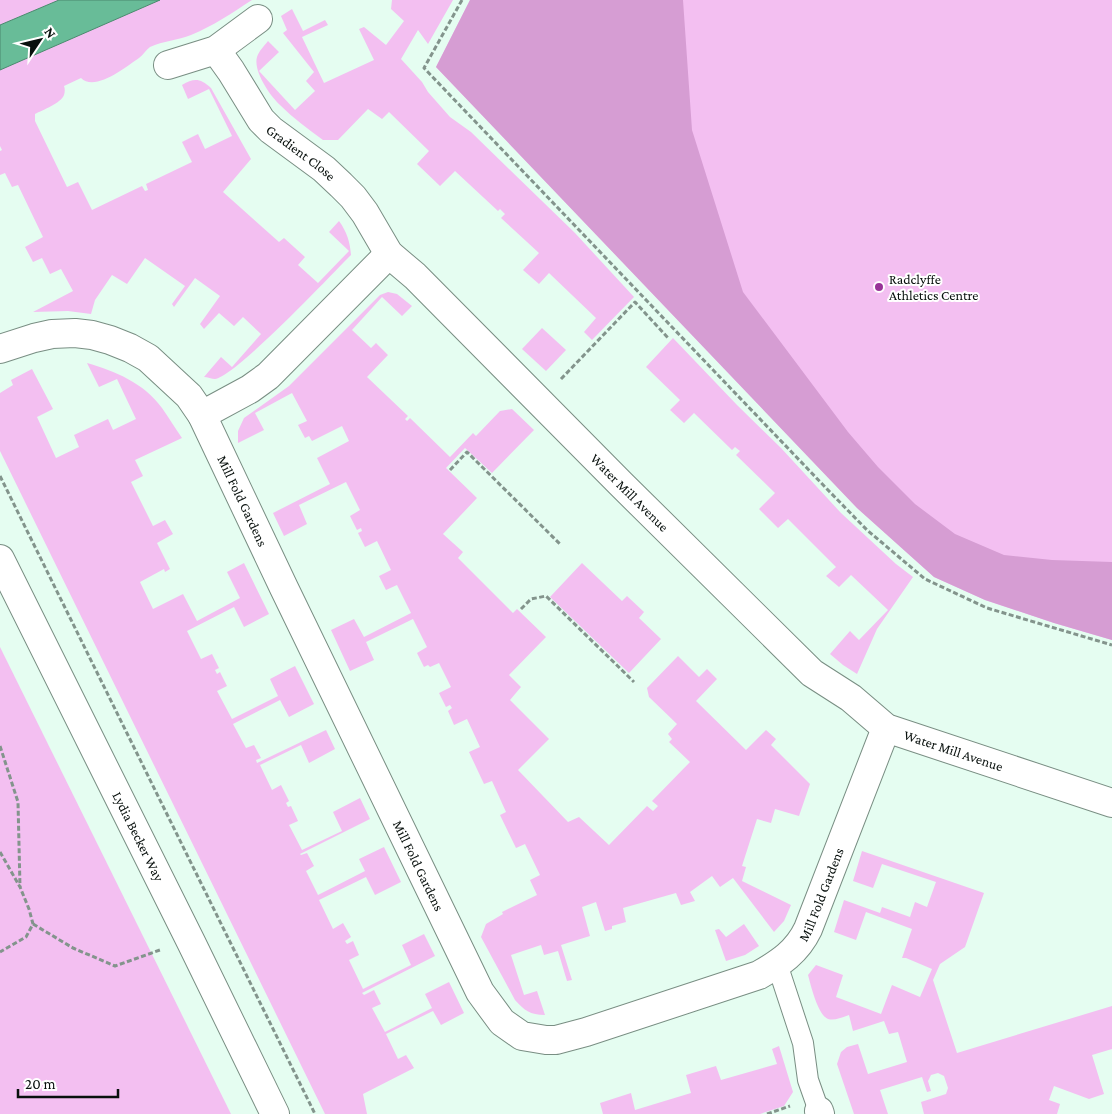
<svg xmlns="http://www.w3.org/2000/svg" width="1112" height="1114" font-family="'Crimson Pro',serif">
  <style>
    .green { fill: #f3bff1 }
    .forest { fill: #d69dd3 }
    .water { fill: #68bc98; stroke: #4b886e }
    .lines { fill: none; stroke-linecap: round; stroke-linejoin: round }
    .lane-casing { stroke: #798e83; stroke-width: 22 }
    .street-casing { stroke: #798e83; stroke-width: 30 }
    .secondary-casing { stroke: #798e83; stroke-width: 30 }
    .path { stroke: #83948c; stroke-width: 3; stroke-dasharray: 5 2.5; stroke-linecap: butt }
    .lane { stroke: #fff; stroke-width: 20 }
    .street { stroke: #fff; stroke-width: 28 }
    .secondary { stroke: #fff; stroke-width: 28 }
    .poi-dot { fill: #983398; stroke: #fff; stroke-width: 2 }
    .labels { text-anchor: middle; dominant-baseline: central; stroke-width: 4; stroke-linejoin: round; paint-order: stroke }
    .street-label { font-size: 14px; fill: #08100d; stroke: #fff }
    .poi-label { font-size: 14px; fill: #08100d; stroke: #fff; text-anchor: start }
  </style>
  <rect width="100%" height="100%" fill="#e5fdf1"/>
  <!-- green -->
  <g class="green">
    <polygon points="0,0 59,0 0,25"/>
    <path d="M 160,0 L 252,0 C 232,13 213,26 191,35 C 178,40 163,41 150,47 C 146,50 143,55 139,58 C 126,67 95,92 81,78 L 64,86 C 65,89 65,91 64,95 C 61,103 43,110 35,114 L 35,121 L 67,187 L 78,182 L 92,210 L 142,186 L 145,191 L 148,190 L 146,184 L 192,162 L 182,142 L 198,134 L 205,149 L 232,136 L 209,89 L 188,99 L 182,85 C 194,78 200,78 211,88 L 251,159 L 223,192 L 279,242 L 284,238 L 305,257 L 298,265 L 318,283 L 349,251 L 329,232 L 339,221 C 347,232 350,242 351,255 C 330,276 236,376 215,379 C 212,379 207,377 204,377 L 221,357 L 232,367 L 261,334 L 243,317 L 234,326 L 219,313 L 204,329 L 200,324 L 220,296 L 195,278 L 174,307 L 172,304 L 185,286 L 145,258 L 127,284 L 112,275 L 95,300 L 91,314 L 68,311 L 33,312 L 73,291 L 61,269 L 50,274 L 42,258 L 33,262 L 25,247 L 43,237 L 18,185 L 12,187 L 5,173 L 0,175 L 0,151 L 2,150 L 0,146 L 0,70 Z"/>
    <path d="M 392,0 L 453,0 L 428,44 L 418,30 L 401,59 L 422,82 L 428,92 L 450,117 L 471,132 L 575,233 L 634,297 L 592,340 L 584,332 L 596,318 L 549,273 L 539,284 L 523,270 L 539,253 L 501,218 L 505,214 L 500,209 L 498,211 L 455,171 L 440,186 L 417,164 L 429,151 L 389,112 L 382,119 L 368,109 L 338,140 L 323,140 C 308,129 293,118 280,105 C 270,96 253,71 257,57 C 259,51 264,46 268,41 L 279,52 L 259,71 L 295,110 L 315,91 L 306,81 L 314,72 L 283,33 L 287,30 L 281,16 L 292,9 L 303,31 L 325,20 L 328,25 L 302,37 L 324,83 L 374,60 L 359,29 L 364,27 L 386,45 L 404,21 L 391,9 Z"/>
    <polygon points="470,0 1112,0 1112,640 1054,623 985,600 934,577 857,508 436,67"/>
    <path d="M 388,292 L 397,294 L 412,306 L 402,316 L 382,297 L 352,330 L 371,348 L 376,343 L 388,355 L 367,377 L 408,416 L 405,419 L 407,421 L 410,418 L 450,457 L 473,433 L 476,436 L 500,411 L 512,409 L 534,430 L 492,473 L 465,448 L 446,468 L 477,498 L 443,534 L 463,552 L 458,558 L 513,613 L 517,609 L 546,637 L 509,675 L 521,687 L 510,700 L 549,739 L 518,770 L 568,822 L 579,817 L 609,845 L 647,806 L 653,811 L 658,806 L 652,801 L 690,762 L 669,742 L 672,739 L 668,734 L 677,724 L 649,697 L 647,688 L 678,656 L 699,677 L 707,669 L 717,679 L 696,701 L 746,750 L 766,730 L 776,739 L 771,745 L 810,784 L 799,816 L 775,809 L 771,823 L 757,819 L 742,866 L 746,867 L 742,881 L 791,905 L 784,921 L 774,932 L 733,878 L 720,887 L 712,876 L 690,892 L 695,901 L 681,905 L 676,893 L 623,908 L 626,922 L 612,926 L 612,929 L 605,931 L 596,902 L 582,907 L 590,936 L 561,945 L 572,980 L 567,981 L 558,951 L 544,955 L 541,945 L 511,955 L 524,995 L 537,991 L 545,1015 C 530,1015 524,1010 515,1000 L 481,937 L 486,924 L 503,914 L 502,912 L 537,895 L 530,880 L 540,875 L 525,844 L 516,848 L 500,815 L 506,812 L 492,781 L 484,784 L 469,752 L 480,747 L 467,719 L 454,725 L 448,711 L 452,708 L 450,705 L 446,707 L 439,693 L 451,687 L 439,663 L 430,667 L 428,665 L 424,667 L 417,653 L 427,647 L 413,619 L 366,642 L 374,660 L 350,671 L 331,630 L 354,619 L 364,637 L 411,613 L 397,585 L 386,590 L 379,576 L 391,570 L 377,541 L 365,547 L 358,533 L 362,531 L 361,528 L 357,530 L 350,516 L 360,510 L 346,482 L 299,505 L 307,524 L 284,536 L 273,513 L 330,484 L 317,458 L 349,441 L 342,426 L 312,441 L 309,436 L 305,438 L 298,425 L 307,421 L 292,393 L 255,413 L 264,430 L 238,443 L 238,431 L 244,418 L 289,386 L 380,295 Z"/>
    <polygon points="542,328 566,350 546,371 522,349"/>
    <polygon points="673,338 737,405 781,448 841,513 896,564 913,577 877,629 857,674 843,665 830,654 850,631 859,640 888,610 851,575 839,587 826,576 836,567 788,519 778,528 759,509 775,493 736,455 740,451 735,447 732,450 694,413 684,423 670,410 680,400 646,367"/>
    <path d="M 87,363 C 115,371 144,383 162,408 C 169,418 175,428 182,438 L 135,460 L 143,476 L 131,482 L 153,526 L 165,520 L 173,534 L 157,543 L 170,569 L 165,572 L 164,569 L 140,582 L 153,609 L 183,594 L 197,621 L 240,598 L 227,572 L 244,563 L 269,614 L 244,627 L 234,607 L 187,631 L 201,659 L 212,654 L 219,668 L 215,670 L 217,674 L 220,672 L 227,686 L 217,691 L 232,719 L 278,696 L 270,679 L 295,666 L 314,704 L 289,717 L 280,700 L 233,724 L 246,748 L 254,745 L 261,758 L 256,760 L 257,763 L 326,730 L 335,749 L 309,763 L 301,745 L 260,765 L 272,790 L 281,785 L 289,801 L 286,803 L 288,807 L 291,806 L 298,821 L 289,825 L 302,850 L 342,831 L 333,812 L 360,798 L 370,819 L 300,854 L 301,855 L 307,853 L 314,866 L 306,871 L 318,895 L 365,871 L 359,859 L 384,847 L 401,882 L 375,895 L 366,877 L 319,900 L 333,929 L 343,923 L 351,937 L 345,941 L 347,944 L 353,941 L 359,955 L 349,960 L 363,989 L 411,965 L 402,945 L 424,934 L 435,956 L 362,993 L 364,995 L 374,990 L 381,1004 L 372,1008 L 385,1032 L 432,1008 L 425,994 L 449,982 L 464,1013 L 441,1025 L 433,1011 L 386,1034 L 398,1059 L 406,1055 L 414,1068 L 363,1094 L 367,1114 L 325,1114 L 0,451 L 0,393 L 13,385 L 11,380 L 32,369 L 53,409 L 37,417 L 56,458 L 79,447 L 74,435 L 108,419 L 113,430 L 136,419 L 117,379 L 99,387 Z"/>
    <polygon points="582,563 622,601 627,596 644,612 639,618 661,639 629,673 550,597"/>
    <polygon points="0,647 231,1114 0,1114"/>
    <path d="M 862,851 L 984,893 L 965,947 L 940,964 L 933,980 L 957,1053 L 1112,1006 L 1112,1049 L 1092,1055 L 1104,1094 L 1089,1099 L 1054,1086 L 1049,1100 L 1060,1104 L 1057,1114 L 924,1114 L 921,1102 L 946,1094 L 948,1088 L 944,1076 L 938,1073 L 931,1075 L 928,1081 L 931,1091 L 927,1092 L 922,1077 L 880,1090 L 888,1114 L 854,1114 L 837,1064 L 841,1052 L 847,1047 L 858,1044 L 868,1074 L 907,1062 L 898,1032 L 889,1034 L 884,1021 L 853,1031 L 849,1015 C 843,1017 835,1021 828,1019 C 818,1015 811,986 808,975 L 816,965 L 843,975 L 836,997 L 881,1014 L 892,985 L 920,997 L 932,969 L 906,958 L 902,958 L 912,929 L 866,912 L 856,940 L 834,932 L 844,900 L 880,913 L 882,907 L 910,917 L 915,902 L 927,907 L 936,882 L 882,864 L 873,888 L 853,881 Z"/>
    <polygon points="744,924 759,946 745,955 726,961 715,930 719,929 726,937"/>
    <polygon points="779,1046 793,1092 784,1106 760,1114 603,1114 600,1103 631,1093 635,1110 691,1093 686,1075 716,1066 721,1080 777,1064 772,1049"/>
  </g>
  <!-- forest -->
  <polygon class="forest" points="470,0 683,0 692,130 743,292 848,432 878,467 915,504 955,534 1004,555 1052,560 1112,562 1112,640 1054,623 985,600 934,577 857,508 436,67"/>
  <!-- water -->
  <polygon class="water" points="59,0 160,0 0,70 0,25"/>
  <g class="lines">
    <!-- lane casing -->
    <g class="lane-casing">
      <polyline id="lane" points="777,964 803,1043 808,1080 819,1111"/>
    </g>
    <!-- street casing -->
    <g class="street-casing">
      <g id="street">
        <path id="s1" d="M 216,50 L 231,71 L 261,120 L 271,130 L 324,169 L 341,185 L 353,197 L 365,213 L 389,254 L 415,276 L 621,484 L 812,673 L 851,698 L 886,728 L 1112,803"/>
        <polyline points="168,65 216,50 258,19"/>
        <path id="s2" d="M 0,349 L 34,338 L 52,334 L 75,333 L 92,335 L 110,340 L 130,348 L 148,358 L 189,396 L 202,415 L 284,588 L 480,992 L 502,1022 L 522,1036 L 546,1040 L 556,1040 L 586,1032 L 759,975 C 780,963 797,952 808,929 L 886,728"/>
        <polyline points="202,415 250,389 268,376 389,254"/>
        <polyline points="819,1111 820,1114"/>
      </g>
    </g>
    <!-- secondary casing -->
    <g class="secondary-casing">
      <g id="secondary">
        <path id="s3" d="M 0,559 L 191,942 L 275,1114"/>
      </g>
    </g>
    <!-- path -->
    <g class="path">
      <polyline points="462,0 424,68 827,489 867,530 925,579 987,608 1112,645"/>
      <polyline points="561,379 635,302 669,339"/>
      <polyline points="450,470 467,452 561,545"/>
      <polyline points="0,476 315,1114"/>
      <polyline points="521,609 531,599 546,596 634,682"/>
      <polyline points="0,746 18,802 20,887"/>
      <polyline points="0,852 20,887 29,909 33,924 26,937 0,952"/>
      <polyline points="33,924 73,948 115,966 160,950"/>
      <polyline points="767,1114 790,1106"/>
    </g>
    <!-- lane -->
    <use href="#lane" class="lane"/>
    <!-- street -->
    <use href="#street" class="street"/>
    <!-- secondary -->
    <use href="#secondary" class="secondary"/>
  </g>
  <!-- markers -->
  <circle class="poi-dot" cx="879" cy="287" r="5"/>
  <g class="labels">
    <!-- street labels -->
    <g class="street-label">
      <text stroke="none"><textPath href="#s1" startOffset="135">Gradient Close</textPath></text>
      <text stroke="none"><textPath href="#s1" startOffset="610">Water Mill Avenue</textPath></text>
      <text stroke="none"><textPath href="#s2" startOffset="329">Mill Fold Gardens</textPath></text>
      <text stroke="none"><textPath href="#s1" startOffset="1030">Water Mill Avenue</textPath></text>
      <text stroke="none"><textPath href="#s3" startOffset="310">Lydia Becker Way</textPath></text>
      <text stroke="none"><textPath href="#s2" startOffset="734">Mill Fold Gardens</textPath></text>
      <text stroke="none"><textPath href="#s2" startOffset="1289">Mill Fold Gardens</textPath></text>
    </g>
    <!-- poi labels -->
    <g class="poi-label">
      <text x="889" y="279">Radclyffe<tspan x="889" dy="16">Athletics Centre</tspan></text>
    </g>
  </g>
  <!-- north arrow -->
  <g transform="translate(40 40) rotate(55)" stroke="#ffffff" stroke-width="4" paint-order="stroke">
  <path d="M0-4L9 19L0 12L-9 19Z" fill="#08100d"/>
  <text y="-8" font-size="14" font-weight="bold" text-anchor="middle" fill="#08100d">N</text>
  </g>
  <!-- scale -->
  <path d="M18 1089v8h100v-8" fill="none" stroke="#08100d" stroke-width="2.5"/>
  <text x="25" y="1089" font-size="15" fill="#08100d" stroke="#ffffff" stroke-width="4" paint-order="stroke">20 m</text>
</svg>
